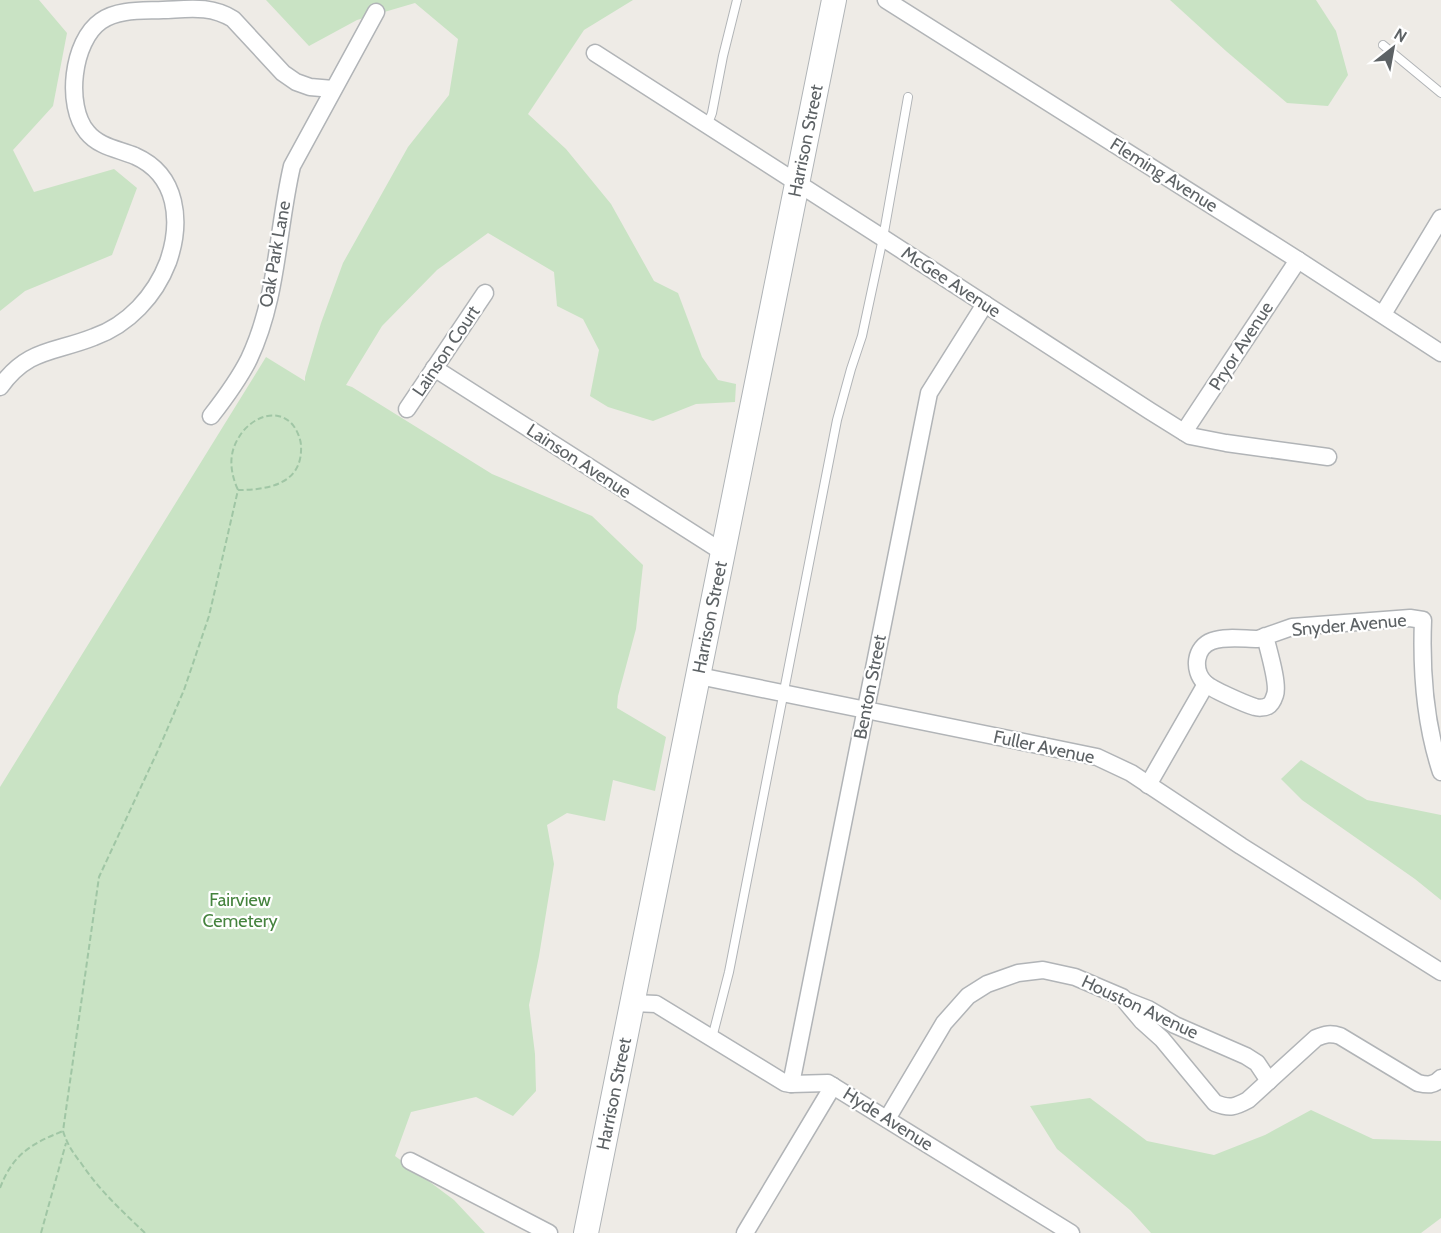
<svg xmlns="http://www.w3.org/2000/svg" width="1441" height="1233" font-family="Cabin,sans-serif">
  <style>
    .green { fill: #c9e3c4 }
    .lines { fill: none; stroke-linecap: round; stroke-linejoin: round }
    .lane-casing { stroke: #b1b4b7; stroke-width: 10 }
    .street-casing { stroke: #b1b4b7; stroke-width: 19 }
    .secondary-casing { stroke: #b0b4b7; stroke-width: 26 }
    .path { stroke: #a0c6a5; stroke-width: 2; stroke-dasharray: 6 3; stroke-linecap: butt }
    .lane { stroke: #fff; stroke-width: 8 }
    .street { stroke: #fff; stroke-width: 16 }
    .secondary { stroke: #fff; stroke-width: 24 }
    .labels { text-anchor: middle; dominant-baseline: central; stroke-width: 4.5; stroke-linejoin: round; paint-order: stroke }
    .street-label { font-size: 18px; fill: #5d6265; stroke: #fff }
    .park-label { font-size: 18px; fill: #45833e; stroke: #fff }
  </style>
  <rect width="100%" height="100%" fill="#eeebe6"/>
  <!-- green -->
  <g class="green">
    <polygon points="0,0 39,0 67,33 53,106 13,150 34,192 114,169 137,188 112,255 25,291 0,311"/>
    <polygon points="266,0 633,0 584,30 528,114 566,149 611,204 654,281 678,293 702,357 718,380 736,384 735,402 696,404 653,421 608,407 590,396 599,350 583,319 557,306 554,272 488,233 437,270 382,326 346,385 352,387 492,474 592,516 643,565 636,629 618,696 617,708 666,737 655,791 613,780 605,821 567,813 547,825 554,864 539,956 529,1005 535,1054 536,1091 513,1116 476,1097 411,1112 395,1156 454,1200 485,1233 0,1233 0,787 266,357 305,381 305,377 321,323 343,263 408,147 449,95 458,39 415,3 357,20 309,46"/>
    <polygon points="1170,0 1316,0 1336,31 1348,75 1328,106 1287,103 1226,51"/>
    <polygon points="1301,760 1367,800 1441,815 1441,900 1415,879 1302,800 1281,779"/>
    <polygon points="1090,1098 1147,1141 1214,1155 1265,1135 1311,1110 1373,1139 1441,1141 1441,1218 1421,1233 1151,1233 1130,1210 1057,1149 1030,1106"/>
  </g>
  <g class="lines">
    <!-- lane casing -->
    <g class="lane-casing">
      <g id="lane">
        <polyline points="1383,45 1441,93"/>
        <polyline points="707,126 712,113 723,56 737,0"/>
        <polyline points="712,1038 729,972 837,420 851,369 862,336 883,238 908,97"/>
      </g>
    </g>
    <!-- street casing -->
    <g class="street-casing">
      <g id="street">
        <polyline points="886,0 1298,260 1441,353"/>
        <polyline points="595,53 883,238 1150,411 1190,436 1226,443 1328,457"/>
        <polyline points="1383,314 1441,218"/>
        <polyline points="434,368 724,553"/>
        <path d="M 0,387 C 28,348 54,353 94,337 C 128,325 155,296 168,262 C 182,222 178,175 135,156 C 118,149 99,147 87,132 C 65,106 72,41 101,21 C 118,9 143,11 163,10 C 189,9 210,5 233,19 L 283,73 L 296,82 L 310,87 L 333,89"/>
        <polyline points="407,409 485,293"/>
        <path d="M 211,416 C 225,398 239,379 249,359 C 278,298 277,230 292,166 L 376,12"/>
        <polyline points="1184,432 1298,260"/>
        <path d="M 1265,636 C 1268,649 1279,684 1275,695 C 1274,698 1272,704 1268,706 C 1264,708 1258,708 1255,707 C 1245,704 1211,689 1205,683 C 1192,670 1195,647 1212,641 C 1226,636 1244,639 1258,639 L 1292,627 L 1410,618 L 1423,620 C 1421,671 1425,724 1441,772"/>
        <polyline points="699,676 1097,757 1131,773 1241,846 1441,972"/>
        <polyline points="1148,785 1206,684"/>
        <path d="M 1126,1002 L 1142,1021 L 1162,1039 L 1215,1103 C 1230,1109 1235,1107 1248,1100 L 1316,1038 C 1325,1034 1331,1033 1340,1036 L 1418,1083 C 1427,1085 1434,1086 1441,1078"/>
        <polyline points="633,1003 656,1004 785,1083 791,1084 828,1083 1071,1233"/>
        <polyline points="791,1084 929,393 985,304"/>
        <polyline points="887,1119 944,1023 968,996 987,984 1018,973 1043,970 1075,977 1122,997 1125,1000 1148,1009 1175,1025 1246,1056 1257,1063 1269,1081"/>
        <polyline points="410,1161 549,1233"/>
        <polyline points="745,1233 833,1086"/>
      </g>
    </g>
    <!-- secondary casing -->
    <g class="secondary-casing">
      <g id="secondary">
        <path id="s1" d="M 586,1233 L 834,0"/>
      </g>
    </g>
    <!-- path -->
    <g class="path">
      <path d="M 0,1188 C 13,1154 31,1144 63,1131"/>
      <polyline points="41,1233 66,1143"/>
      <path d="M 145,1233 C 122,1211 99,1190 81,1163 C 73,1153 67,1144 63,1131 L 99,877 L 160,746 L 184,690 L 209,616 L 238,490 C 268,490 303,484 301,446 C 301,439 296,427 290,422 C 273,407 249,420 239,437 C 228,454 230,472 238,490"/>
    </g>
    <!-- lane -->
    <use href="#lane" class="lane"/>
    <!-- street -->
    <use href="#street" class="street"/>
    <!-- secondary -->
    <use href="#secondary" class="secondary"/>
  </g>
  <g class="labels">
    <!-- street labels -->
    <g class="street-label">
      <text stroke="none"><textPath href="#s1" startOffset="1114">Harrison Street</textPath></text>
      <text transform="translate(1164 175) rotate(32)">Fleming Avenue</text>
      <text transform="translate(275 254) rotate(-80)">Oak Park Lane</text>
      <text transform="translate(951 282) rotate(33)">McGee Avenue</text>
      <text transform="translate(1241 346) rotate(-57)">Pryor Avenue</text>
      <text transform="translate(446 351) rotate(-56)">Lainson Court</text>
      <text transform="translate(579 461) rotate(33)">Lainson Avenue</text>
      <text stroke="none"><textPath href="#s1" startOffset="628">Harrison Street</textPath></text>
      <text transform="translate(1349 625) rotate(-5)">Snyder Avenue</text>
      <text transform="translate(870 687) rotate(-79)">Benton Street</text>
      <text transform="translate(1044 747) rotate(12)">Fuller Avenue</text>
      <text transform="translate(1140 1007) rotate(25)">Houston Avenue</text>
      <text stroke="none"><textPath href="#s1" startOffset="142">Harrison Street</textPath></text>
      <text transform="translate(888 1119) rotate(32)">Hyde Avenue</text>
    </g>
    <!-- park labels -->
    <g class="park-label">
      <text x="240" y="900">Fairview<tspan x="240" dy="21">Cemetery</tspan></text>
    </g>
  </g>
  <!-- north arrow -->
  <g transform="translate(1393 48) rotate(31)" stroke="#ffffff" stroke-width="4.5" paint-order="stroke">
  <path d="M0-4.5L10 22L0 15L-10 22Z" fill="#5d6265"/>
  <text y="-9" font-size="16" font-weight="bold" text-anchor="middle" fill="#5d6265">N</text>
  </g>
</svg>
